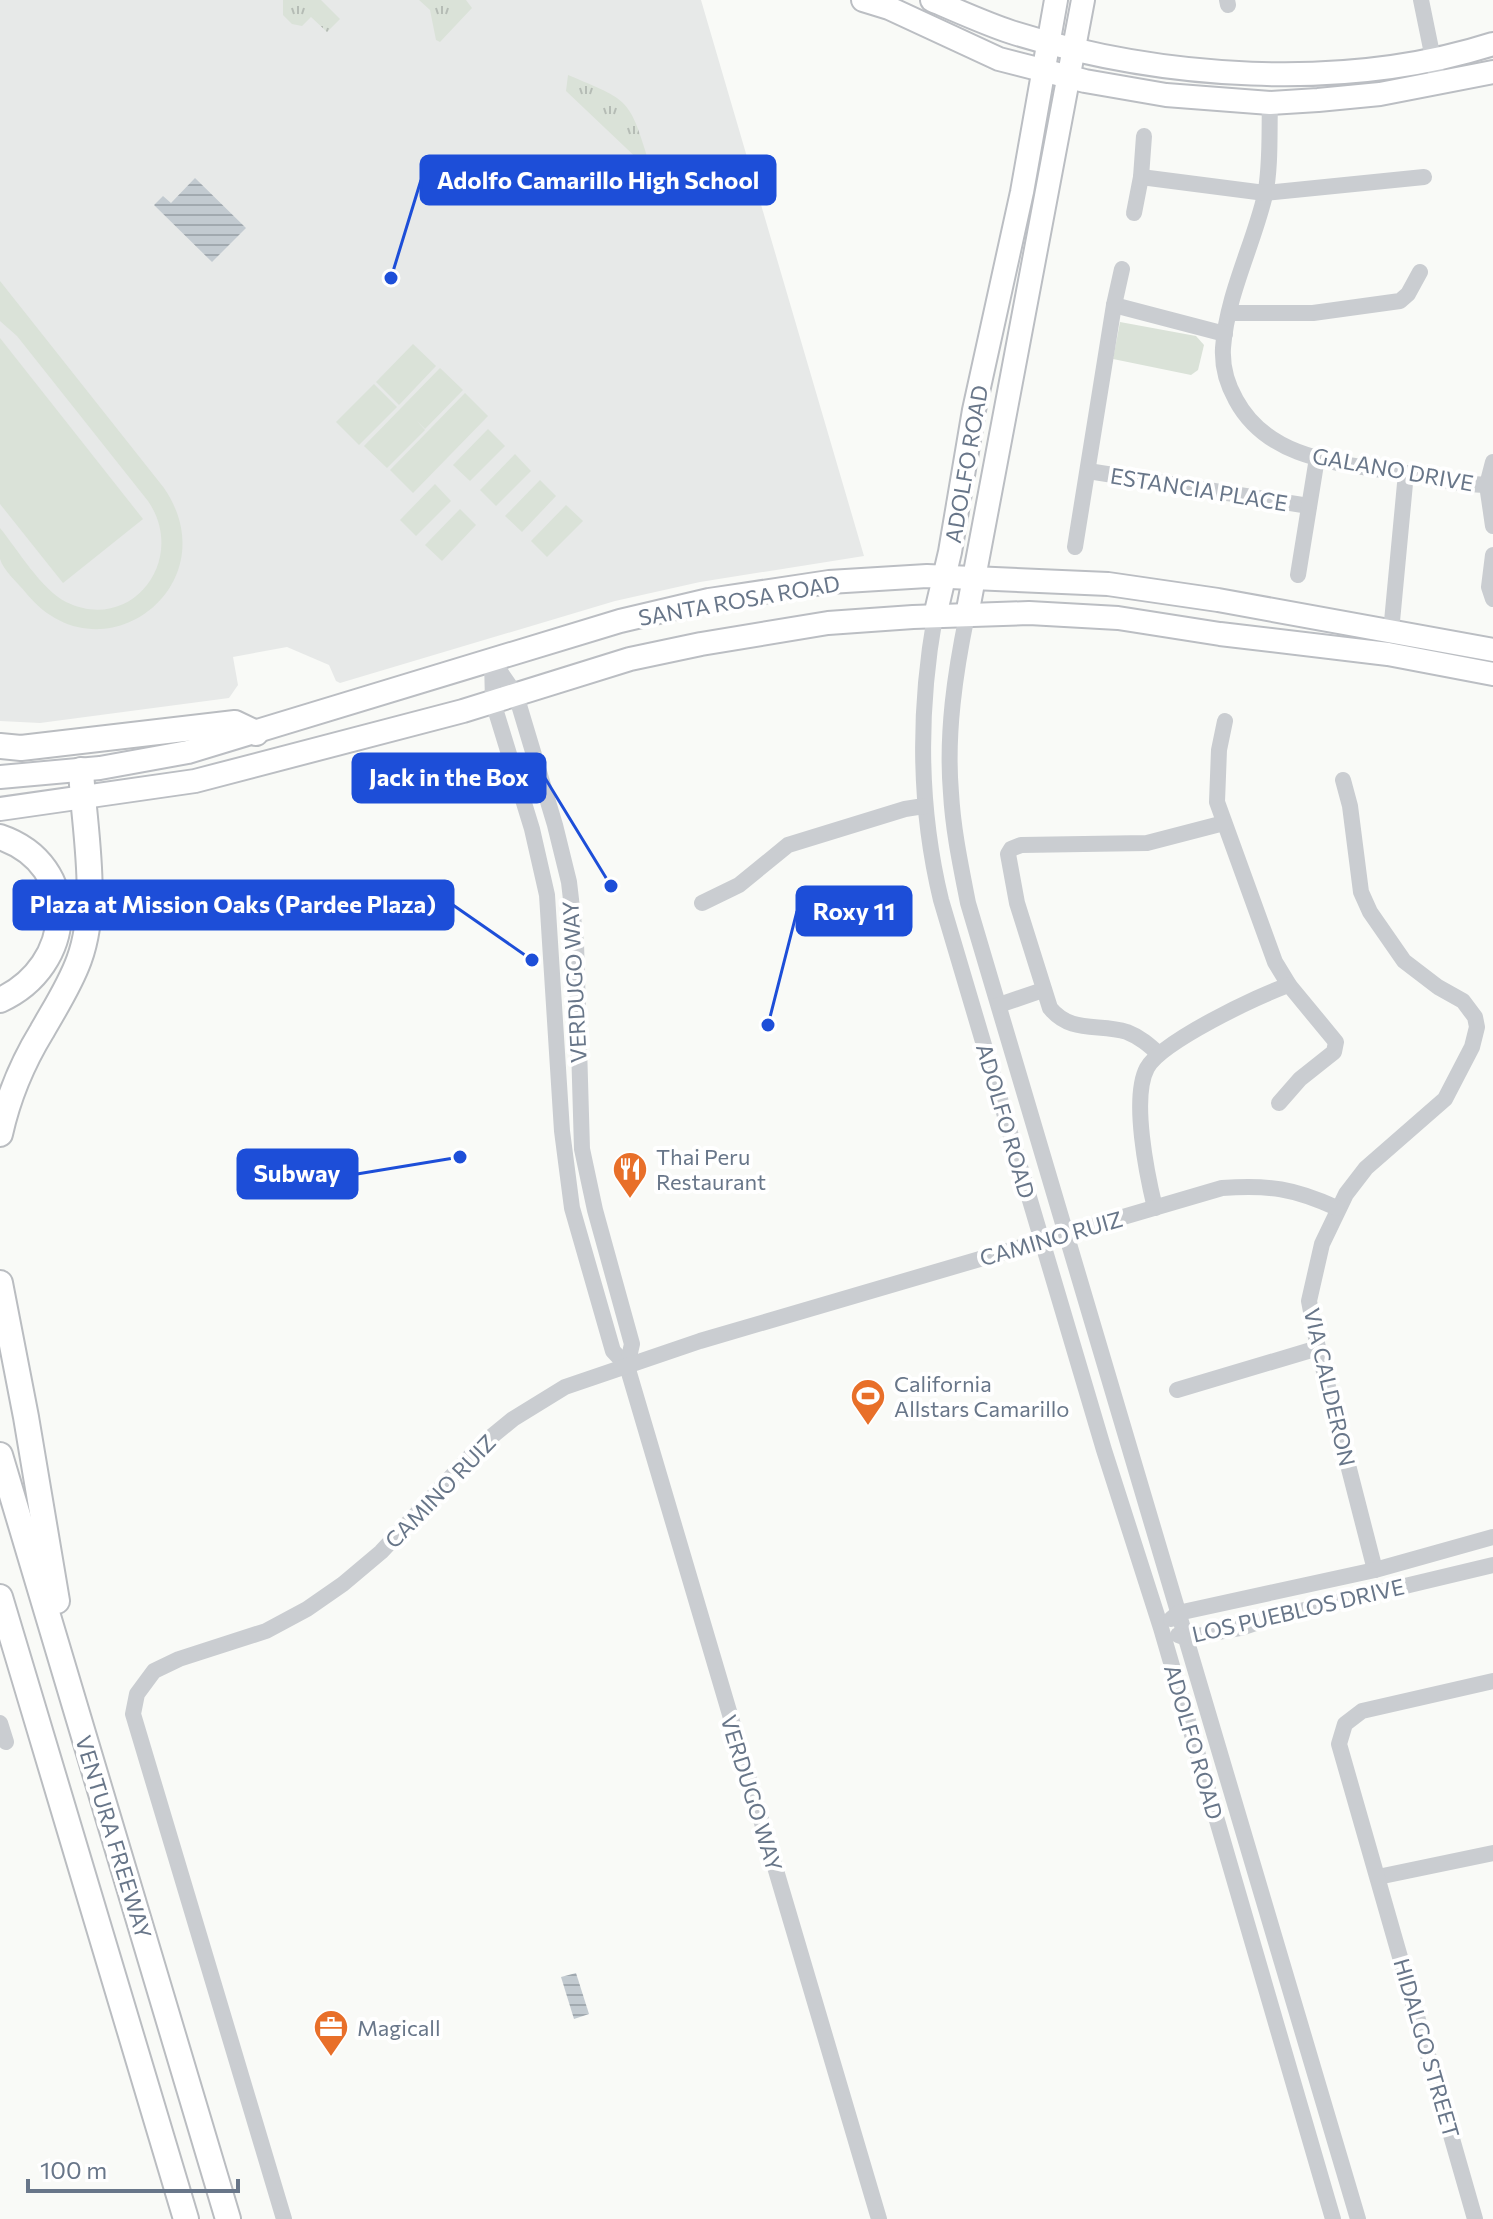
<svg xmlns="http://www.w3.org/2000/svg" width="1493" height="2219" font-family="Commissioner,sans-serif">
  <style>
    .built { fill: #e7e9e8 }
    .grass { fill: url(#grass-tufts) }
    .garden { fill: #dae2d8 }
    .water { fill: url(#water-rules) }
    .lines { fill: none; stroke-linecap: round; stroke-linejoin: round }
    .major-casing { stroke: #bbbec3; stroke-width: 26 }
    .highway-casing { stroke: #babdc1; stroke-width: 28 }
    .minor { stroke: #cacdd1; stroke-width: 16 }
    .major { stroke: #fff; stroke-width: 22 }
    .highway { stroke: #fff; stroke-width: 24 }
    .labels { text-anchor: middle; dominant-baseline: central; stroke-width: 8; stroke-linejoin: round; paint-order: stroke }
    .street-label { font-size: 22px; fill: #687689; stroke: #fff }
    .poi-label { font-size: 22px; fill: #687689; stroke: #fff; text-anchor: start }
    .leader { fill: none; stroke: #1d4ed8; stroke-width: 3 }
    .callout-dot { fill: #1d4ed8; stroke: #fff; stroke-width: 3 }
    .callout { fill: #1d4ed8; stroke: #1d4ed8; stroke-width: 3 }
    .callout-label { font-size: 24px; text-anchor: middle; font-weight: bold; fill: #fff }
  </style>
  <defs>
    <pattern id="grass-tufts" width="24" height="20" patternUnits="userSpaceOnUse" patternTransform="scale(2)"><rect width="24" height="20" fill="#dae2d8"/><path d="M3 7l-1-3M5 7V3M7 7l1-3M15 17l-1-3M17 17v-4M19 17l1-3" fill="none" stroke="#b5bcb5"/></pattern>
    <pattern id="water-rules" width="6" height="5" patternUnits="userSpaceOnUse" patternTransform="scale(2)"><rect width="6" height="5" fill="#c2cad0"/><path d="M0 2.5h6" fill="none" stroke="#a1a9af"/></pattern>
  </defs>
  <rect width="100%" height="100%" fill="#f9faf7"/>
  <!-- built -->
  <polygon class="built" points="0,0 701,0 864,556 700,582 615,601 340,683 336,681 329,665 287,647 233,657 238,685 229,698 40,723 0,721"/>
  <!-- grass -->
  <g class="grass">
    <polygon points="283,0 321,0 340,19 327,32 311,17 302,26 292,24 283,15"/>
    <polygon points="419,0 466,0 472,8 440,42 436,40 430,10"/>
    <path d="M 568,75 C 630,101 629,98 649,162 L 645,166 L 566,91 Z"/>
  </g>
  <!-- garden -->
  <g class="garden">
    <path d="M 0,281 L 164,488 C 231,586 100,684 26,593 C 18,583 3,570 0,559 C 0,550 0,537 0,528 C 18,550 41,589 66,602 C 132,634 188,559 148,501 L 17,336 L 0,321 Z"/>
    <polygon points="1120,322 1196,336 1204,345 1198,370 1191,375 1113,359"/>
    <polygon points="0,338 143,519 63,583 0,504"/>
    <polygon points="413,344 436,366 399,405 376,382"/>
    <polygon points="440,368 463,390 425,429 417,421 425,430 387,468 364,446"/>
    <polygon points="374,384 397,407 359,445 336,422"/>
    <polygon points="465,393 488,416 413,493 390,470"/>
    <polygon points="488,429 505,446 470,481 453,465"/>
    <polygon points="515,454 531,471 496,506 480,490"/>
    <polygon points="540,480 556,496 522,532 505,516"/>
    <polygon points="435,484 451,501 416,536 400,520"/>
    <polygon points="566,505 583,521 547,557 531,541"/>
    <polygon points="460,509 476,525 442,561 425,545"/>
  </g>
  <!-- water -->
  <g class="water">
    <polygon points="195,178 246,228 212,262 154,205 163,196 171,203"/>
    <polygon points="576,1973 589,2014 574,2019 561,1977"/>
  </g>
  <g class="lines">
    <!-- major casing -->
    <g class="major-casing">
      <g id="major">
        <polyline points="863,0 889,8 999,59 1085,81 1166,95 1270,103 1318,100 1380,94 1493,72"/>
        <path d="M 932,0 C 958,11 984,23 1011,32 C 1160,79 1343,92 1493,44"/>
        <polyline points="967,615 1083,0"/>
        <polyline points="935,616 950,552 974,410 1022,192 1056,0"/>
        <polyline points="0,777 100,768 188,752 620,621 709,600 829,582 927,576 1108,584 1218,600 1493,650"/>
        <polyline points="0,809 195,781 463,711 630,659 701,644 828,623 913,617 1029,613 1118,618 1220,634 1388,654 1493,674"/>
      </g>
    </g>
    <!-- highway casing -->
    <g class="highway-casing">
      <g id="highway">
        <polyline points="0,746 21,748 235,723 256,733"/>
        <path d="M 0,837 C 82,865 75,966 0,1000"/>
        <path d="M 0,1134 C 8,1098 23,1062 42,1031 C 55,1008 70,985 79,960 C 100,903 84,829 81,770"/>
        <polyline points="0,1283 26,1417 57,1601"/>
        <polyline points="0,1455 228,2219"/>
        <polyline points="0,1597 186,2219"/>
      </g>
    </g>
    <!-- minor -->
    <g class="minor">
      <polyline points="1227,0 1228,5"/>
      <polyline points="1421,0 1438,83"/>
      <path d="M 1270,103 C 1269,132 1271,166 1265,195 C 1253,246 1227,294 1223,348 C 1222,366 1227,384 1236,400 C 1268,459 1337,463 1396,472 C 1429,477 1460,485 1493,485"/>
      <polyline points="1141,177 1265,193 1424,177"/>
      <polyline points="1134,213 1141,177 1144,136"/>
      <polyline points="1114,305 1225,334"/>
      <polyline points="1229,313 1313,313 1400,301 1408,294 1420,272"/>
      <polyline points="1493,462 1487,485 1493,526"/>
      <polyline points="1088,471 1309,506"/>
      <polyline points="1075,547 1114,305 1122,269"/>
      <polyline points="1493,555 1489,587 1493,599"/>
      <polyline points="1298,575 1317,458"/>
      <path d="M 967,615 C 955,673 946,734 951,793 C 953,830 961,867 968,903 L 1358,2219"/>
      <path d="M 935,616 C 918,712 918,805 941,900 L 1104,1450 L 1161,1628 L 1333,2219"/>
      <polyline points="1391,632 1406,473"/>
      <polyline points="492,660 493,702 532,829 547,895 562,1131 572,1208 613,1351 627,1366 879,2219"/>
      <polyline points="492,660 516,695 555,825 569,882 576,943 582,1149 595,1210 632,1344 627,1366"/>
      <polyline points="1225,721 1219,750 1217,802 1275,962 1289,985 1336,1042 1334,1052 1300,1079 1279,1103"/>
      <polyline points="1343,780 1350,806 1361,892 1370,912 1404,961 1438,987 1463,1001 1475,1017 1477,1027 1472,1047 1445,1099 1366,1168 1346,1194 1322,1244 1309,1301 1318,1348 1375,1570"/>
      <polyline points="702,903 739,885 788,845 905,809 924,806"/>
      <polyline points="999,1005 1043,990"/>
      <path d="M 1159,1054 C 1149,1045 1140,1037 1127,1032 C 1099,1023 1071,1034 1050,1008 L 1017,903 L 1008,854 L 1011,849 L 1021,845 L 1147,843 L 1224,823"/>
      <path d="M 1155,1208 C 1147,1175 1131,1098 1147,1068 C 1161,1042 1259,995 1289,985"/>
      <polyline points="1177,1390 1318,1348"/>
      <polyline points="1171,1619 1178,1613 1375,1570 1493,1537"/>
      <polyline points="1178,1635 1186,1638 1241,1628 1271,1618 1493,1565"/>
      <polyline points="0,1723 6,1742"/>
      <polyline points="1378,1877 1493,1853"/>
      <path d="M 284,2219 L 133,1714 L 137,1694 L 154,1671 L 179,1659 L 266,1631 L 307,1609 L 343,1584 L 381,1552 L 480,1446 L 513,1419 L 565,1387 L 700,1341 L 1222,1188 C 1270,1185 1293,1188 1337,1208"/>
      <polyline points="1475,2219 1339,1744 1345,1724 1362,1711 1493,1681"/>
    </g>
    <!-- major -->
    <use href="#major" class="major"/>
    <!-- highway -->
    <use href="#highway" class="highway"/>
  </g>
  <!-- icons -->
  <defs>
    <g id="restaurant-pin" transform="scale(1.8)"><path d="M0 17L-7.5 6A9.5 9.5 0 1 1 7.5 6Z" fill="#e86f29" stroke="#fff"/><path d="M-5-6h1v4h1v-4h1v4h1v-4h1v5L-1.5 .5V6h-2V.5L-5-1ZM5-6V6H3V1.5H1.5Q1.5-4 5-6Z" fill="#fff"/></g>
    <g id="stadium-pin" transform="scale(1.8)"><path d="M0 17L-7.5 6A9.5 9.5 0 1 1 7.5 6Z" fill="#e86f29" stroke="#fff"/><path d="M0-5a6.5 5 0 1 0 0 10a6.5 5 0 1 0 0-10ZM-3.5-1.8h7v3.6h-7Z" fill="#fff"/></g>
    <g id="office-pin" transform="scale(1.8)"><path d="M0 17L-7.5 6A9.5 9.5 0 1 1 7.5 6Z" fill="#e86f29" stroke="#fff"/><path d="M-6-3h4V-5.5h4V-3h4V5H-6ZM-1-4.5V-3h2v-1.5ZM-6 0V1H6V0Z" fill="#fff"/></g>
  </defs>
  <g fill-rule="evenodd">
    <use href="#restaurant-pin" x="630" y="1169"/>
    <use href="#stadium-pin" x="868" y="1396"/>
    <use href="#office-pin" x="331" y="2027"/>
  </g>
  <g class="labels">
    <!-- street labels -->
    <g class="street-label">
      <text transform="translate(966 464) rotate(-80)">ADOLFO ROAD</text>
      <text transform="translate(1393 469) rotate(10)">GALANO DRIVE</text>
      <text transform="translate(1199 489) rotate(9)">ESTANCIA PLACE</text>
      <text transform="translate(739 600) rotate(-10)">SANTA ROSA ROAD</text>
      <text transform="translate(574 982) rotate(-93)">VERDUGO WAY</text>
      <text transform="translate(1006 1121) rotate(74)">ADOLFO ROAD</text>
      <text transform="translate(1051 1238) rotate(-16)">CAMINO RUIZ</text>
      <text transform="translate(1330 1387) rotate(77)">VIA CALDERON</text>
      <text transform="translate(440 1491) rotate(-46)">CAMINO RUIZ</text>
      <text transform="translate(1298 1610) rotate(-13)">LOS PUEBLOS DRIVE</text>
      <text transform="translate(1194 1742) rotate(74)">ADOLFO ROAD</text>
      <text transform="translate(752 1793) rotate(73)">VERDUGO WAY</text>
      <text transform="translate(114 1837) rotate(73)">VENTURA FREEWAY</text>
      <text transform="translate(1427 2048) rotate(74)">HIDALGO STREET</text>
    </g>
    <!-- poi labels -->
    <g class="poi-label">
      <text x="656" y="1156">Thai Peru<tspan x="656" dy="25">Restaurant</tspan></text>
      <text x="894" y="1383">California<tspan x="894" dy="25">Allstars Camarillo</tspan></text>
      <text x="357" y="2027">Magicall</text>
    </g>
  </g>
  <!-- callouts -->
  <path class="leader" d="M391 278L421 180M611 886L545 778M532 960L453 905M768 1025L797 911M460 1157L357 1174"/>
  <g class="callout-dot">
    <circle cx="391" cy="278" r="8"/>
    <circle cx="611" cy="886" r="8"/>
    <circle cx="532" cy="960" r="8"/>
    <circle cx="768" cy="1025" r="8"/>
    <circle cx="460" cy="1157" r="8"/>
  </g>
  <g class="callout">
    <rect x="421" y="156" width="354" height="48" rx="8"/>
    <rect x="353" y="754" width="192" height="48" rx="8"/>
    <rect x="14" y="881" width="439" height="48" rx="8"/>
    <rect x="797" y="887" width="114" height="48" rx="8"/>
    <rect x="238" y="1150" width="119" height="48" rx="8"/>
  </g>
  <g class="callout-label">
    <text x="598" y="189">Adolfo Camarillo High School</text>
    <text x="449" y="786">Jack in the Box</text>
    <text x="233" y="913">Plaza at Mission Oaks (Pardee Plaza)</text>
    <text x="854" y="920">Roxy 11</text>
    <text x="297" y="1182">Subway</text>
  </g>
  <!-- scale -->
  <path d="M28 2179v12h210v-12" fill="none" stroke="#687689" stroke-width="4"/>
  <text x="40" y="2179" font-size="24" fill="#687689" stroke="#ffffff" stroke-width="6" paint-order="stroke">100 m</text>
</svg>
